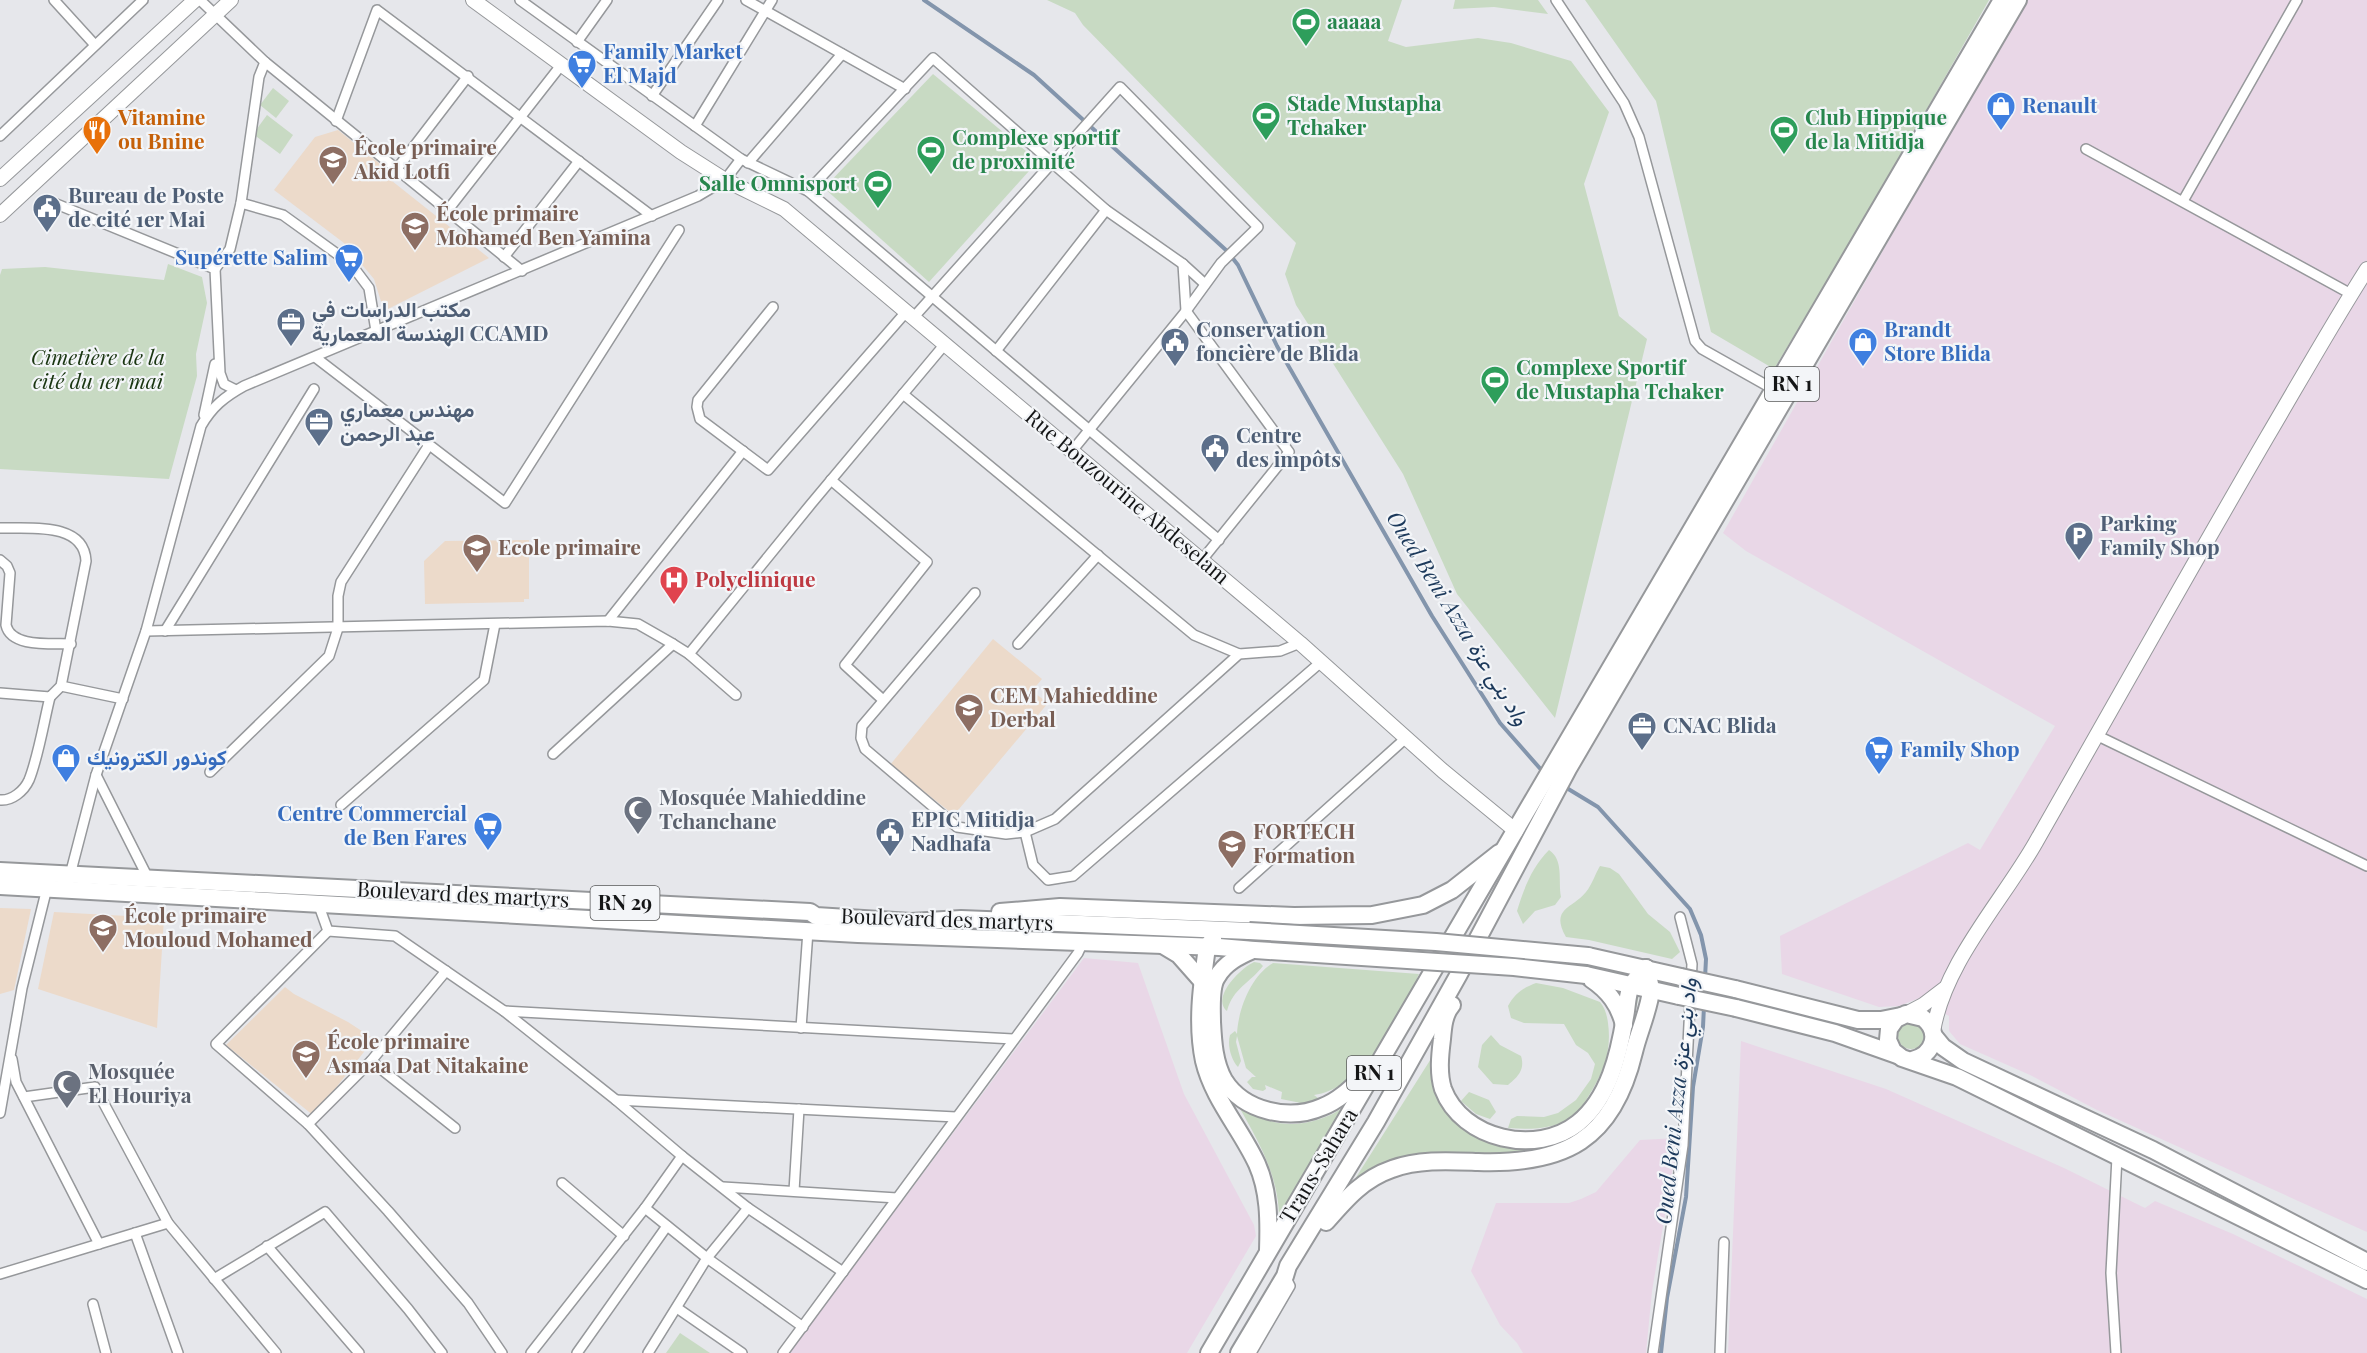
<svg xmlns="http://www.w3.org/2000/svg" width="2367" height="1353" viewBox="0 0 2367 1353" font-family="'Playfair Display',Vazirmatn,serif">
<rect width="100%" height="100%" fill="#e6e7eb"/>
<g fill="#e9d7e7">
<path d="M2025,0H2367V1232L2097,1110L2030,1075L1960,1044L1949,1031V1016L1917,999L1899,1006L1879,1007L1782,974L1780,936L1968,843L1980,850L2055,726L1746,551L1723,533Z"/>
<path d="M1084,958L1138,963L1184,1094L1254,1225L1256,1236L1187,1353H789Z"/>
<path d="M1741,1041L1886,1089L2064,1168L2145,1208L2155,1201L2233,1234L2367,1299V1353H1728Z"/>
<path d="M1678,1138L1652,1291L1646,1353H1523L1517,1343L1500,1325L1471,1271L1496,1203H1569L1581,1199L1596,1192L1640,1140Z"/>
</g>
<g fill="#ecdaca">
<path d="M338,130L395,176L392,181L489,258L384,311L374,279L344,243L274,190L315,137Z"/>
<path d="M529,540V599H524V602L425,604L424,561L445,541Z"/>
<path d="M993,639L1042,679L1032,691L1048,703L954,815L890,765Z"/>
<path d="M0,908L31,909L14,990L0,994Z"/>
<path d="M54,912L164,918L157,1028L38,989Z"/>
<path d="M285,987L294,994L348,1022L374,1039L314,1116L226,1045Z"/>
</g>
<g fill="#c8dac3">
<path d="M1047,0H1402L1388,41L1406,47L1478,38L1511,43L1571,61L1609,112L1584,184L1619,316L1647,339L1555,718L1457,594L1403,474L1296,305L1285,274L1296,243L1083,25L1075,13Z"/>
<path d="M1455,0H1538L1548,14L1494,7L1453,9Z"/>
<path d="M1585,0H1989L1856,233L1774,369L1711,332L1656,101Z"/>
<path d="M933,74L1038,161L929,282L824,188Z"/>
<path d="M273,88L289,101L276,118L260,105Z"/>
<path d="M267,115L293,135L280,154L253,134Z"/>
<path d="M168,264L202,277L207,303L196,354L197,376L169,479L0,469V275L2,269L45,267L164,280Z"/>
<path d="M1549,850C1564,860 1558,880 1561,897L1555,905L1535,911L1523,924L1517,911C1524,888 1532,867 1549,850Z"/>
<path d="M1600,866L1610,868L1619,874L1648,914L1670,932L1680,952L1672,959L1589,940L1566,937C1550,908 1572,909 1586,892C1592,885 1595,874 1600,866Z"/>
<path d="M1254,962L1260,963L1263,966C1250,983 1233,988 1227,1011C1211,997 1241,968 1254,962Z"/>
<path d="M1273,963L1419,974L1417,978L1422,981L1407,999L1375,1058L1369,1063L1366,1061C1353,1078 1335,1092 1314,1095L1318,1098L1314,1102L1301,1103L1281,1099L1282,1092L1265,1085L1266,1089L1263,1091L1253,1089L1247,1082L1252,1077H1256L1246,1068L1237,1036L1236,1042L1241,1061L1238,1067C1231,1059 1227,1045 1230,1035L1235,1031L1237,1034C1238,1010 1251,976 1273,963Z"/>
<path d="M1536,983L1563,988L1600,1002C1605,1008 1607,1015 1608,1023C1612,1052 1603,1073 1588,1097C1584,1103 1581,1111 1575,1116C1556,1129 1531,1130 1508,1128L1511,1119L1517,1116L1544,1117L1558,1113L1576,1100L1591,1079L1595,1064L1588,1053L1576,1045L1564,1024L1524,1023L1511,1018L1508,1006C1515,993 1523,988 1536,983Z"/>
<path d="M1637,995H1639L1626,1056L1604,1110L1568,1141L1521,1155L1452,1153L1419,1155L1390,1161L1355,1179L1434,1054L1464,1125L1562,1139L1625,1053Z"/>
<circle cx="1911" cy="1036" r="13"/>
<path d="M1491,1035L1500,1045L1521,1056C1525,1069 1519,1076 1508,1085L1493,1084L1478,1067L1482,1045Z"/>
<path d="M1228,1087C1236,1095 1245,1106 1255,1113C1280,1132 1320,1124 1344,1107L1279,1225C1281,1171 1252,1132 1228,1087Z"/>
<path d="M1469,1092L1489,1100L1496,1112L1490,1119L1476,1114L1461,1101Z"/>
<path d="M680,1333L710,1353H666Z"/>
</g>
<g fill="none" stroke-linecap="round" stroke-linejoin="round">
<g stroke="#8395ac" stroke-width="4">
<path d="M924,0L1034,75L1227,251L1238,265L1277,346L1432,616L1500,723L1544,773"/>
<path d="M1565,787L1598,807L1690,909L1701,935L1706,959L1705,978"/>
<path d="M1661,1353L1667,1298L1686,1197L1693,1087L1703,1027L1704,1006"/>
</g>
<g stroke="#96989b" stroke-width="12">
<g id="street">
<path d="M54,0L95,45"/>
<path d="M200,0L265,62L522,271"/>
<path d="M520,0L741,159L808,191L1219,540"/>
<path d="M746,0L905,89"/>
<path d="M1556,0L1624,103L1639,137L1695,341L1702,349L1773,389"/>
<path d="M577,42L607,0"/>
<path d="M652,96L718,0"/>
<path d="M336,121L377,10L652,216"/>
<path d="M695,126L772,0"/>
<path d="M0,136L143,0"/>
<path d="M2086,149L2351,294"/>
<path d="M748,163L842,54"/>
<path d="M396,170L468,76"/>
<path d="M808,191L933,58L1106,210L1183,264L1205,284"/>
<path d="M2183,201L2297,0"/>
<path d="M54,203L215,269L220,373L224,384L236,390"/>
<path d="M241,203L259,77L265,62"/>
<path d="M447,211L562,64"/>
<path d="M504,257L579,161"/>
<path d="M1183,264L1186,311L1289,452L1202,560"/>
<path d="M215,269L230,249L241,203L283,215L351,264L369,288L376,331"/>
<path d="M773,307L698,400L697,407L700,419L768,470L906,312"/>
<path d="M913,318L1120,87L1258,227L1221,263L1186,311L1072,451"/>
<path d="M996,351L1106,210"/>
<path d="M315,357L505,503L679,230"/>
<path d="M903,394L1194,635L1239,654"/>
<path d="M204,415L215,364"/>
<path d="M831,480L927,562L845,665L883,700"/>
<path d="M0,528C28,529 84,521 86,561L61,686L50,697L0,693"/>
<path d="M0,560L7,566L10,573L6,625C11,648 52,643 71,644"/>
<path d="M975,593L862,726L861,738L865,749L957,827L1006,834L1025,832L1055,819L1239,654L1280,651L1300,643"/>
<path d="M608,621L743,451"/>
<path d="M146,631L608,621L638,624L673,644L689,654L736,695"/>
<path d="M165,631L314,389"/>
<path d="M1018,644L1098,555"/>
<path d="M689,654L811,504L945,344"/>
<path d="M61,686L123,699"/>
<path d="M2096,735L2367,866"/>
<path d="M553,754L673,644"/>
<path d="M210,772L329,656L338,628V596L341,582L429,445"/>
<path d="M96,775L149,880"/>
<path d="M0,800C12,801 24,791 29,780C38,758 44,721 50,697"/>
<path d="M341,805L484,680L495,624"/>
<path d="M1025,832L1033,865L1048,880L1073,876L1321,662"/>
<path d="M70,875L96,775L146,631L201,426C212,407 224,397 244,386L698,196L725,180L741,159"/>
<path d="M1239,888L1406,738"/>
<path d="M318,903L328,931"/>
<path d="M328,931L395,936L504,1011L616,1100L682,1156L748,1208L843,1272"/>
<path d="M328,931L216,1044L308,1124L388,1211L468,1303L502,1353"/>
<path d="M504,1011L1013,1039"/>
<path d="M801,1028L808,931"/>
<path d="M12,1059L16,1082L99,1244"/>
<path d="M371,1061L455,1128"/>
<path d="M24,1097L95,1087L168,1223L276,1353"/>
<path d="M616,1100L956,1117"/>
<path d="M0,1113L22,988L47,888"/>
<path d="M308,1124L371,1061L446,971"/>
<path d="M562,1183L624,1236"/>
<path d="M723,1187L897,1198"/>
<path d="M794,1191L799,1109"/>
<path d="M645,1208L707,1258L648,1353"/>
<path d="M748,1208L707,1258L803,1327"/>
<path d="M135,1233L178,1353"/>
<path d="M267,1246L359,1353"/>
<path d="M0,1274L168,1223"/>
<path d="M214,1279L325,1212L408,1309L442,1353"/>
<path d="M93,1304L106,1353"/>
<path d="M677,1308L742,1353"/>
<path d="M531,1353L645,1208L682,1156"/>
<path d="M577,1353L667,1226"/>
<path d="M783,1353L1078,953L1083,942"/>
<path d="M1251,1353L1290,1286L1285,1276"/>
<path d="M1653,1353L1683,1145L1692,964L1680,917"/>
<path d="M1720,1353L1724,1242"/>
<path d="M2116,1353L2111,1273L2117,1157"/>
</g>
</g>
<g stroke="#96989b" stroke-width="16">
<g id="secondary">
<path d="M473,0L681,152L725,180L784,209L1300,643L1443,771L1516,831"/>
<path d="M0,179L195,0"/>
<path d="M0,215L231,0"/>
<path d="M1906,1014L1923,1005L1944,989"/>
<path d="M1933,1032C1944,963 2002,902 2036,842C2113,707 2189,571 2267,437C2300,381 2332,324 2367,269"/>
</g>
</g>
<g stroke="#96989b" stroke-width="20">
<g id="highway">
<path d="M0,871L810,912L816,916L911,922L961,919L1249,931"/>
<path d="M0,886L858,934L1219,947L1255,950"/>
<path d="M1000,912L1060,907L1294,916L1372,915L1423,905L1452,890L1499,853"/>
<path d="M1213,939L1207,947C1202,984 1196,1023 1204,1061C1213,1099 1241,1129 1257,1164C1269,1191 1269,1220 1268,1250"/>
<path d="M1164,946L1179,955L1202,981"/>
<path d="M1253,950C1239,956 1225,963 1217,977C1210,987 1212,1010 1212,1022C1213,1041 1214,1062 1224,1080C1244,1112 1290,1121 1322,1107C1341,1100 1355,1084 1369,1071"/>
<path d="M1588,956L1681,977"/>
<path d="M1586,975L1679,996"/>
<path d="M1591,979C1609,991 1619,1005 1624,1025"/>
<path d="M1735,989L1858,1020H1881L1901,1016"/>
<path d="M1452,1005C1444,1014 1443,1027 1442,1039C1440,1055 1438,1073 1443,1089C1462,1140 1537,1156 1578,1123C1609,1098 1619,1054 1625,1017C1627,1008 1627,994 1631,986C1634,980 1641,974 1646,968"/>
<path d="M1736,1008L1835,1033L1897,1055"/>
<path d="M1934,1036L1943,1047L1963,1061L2153,1150L2367,1262"/>
<path d="M1912,1060C1934,1055 1941,1032 1923,1018L1906,1014L1896,1019L1889,1029L1888,1040L1893,1051L1902,1058L1957,1077L2367,1280"/>
<path d="M1326,1222C1346,1199 1363,1179 1392,1169C1419,1159 1450,1161 1478,1162C1565,1165 1613,1140 1634,1052C1638,1034 1650,1007 1651,990C1651,984 1647,975 1646,968"/>
<path d="M1209,1353L2002,0"/>
<path d="M1239,1353L1285,1276L1288,1266L1376,1122L1459,974L1568,769L2018,0"/>
</g>
</g>
<use href="#street" stroke="#fff" stroke-width="9"/>
<use href="#secondary" stroke="#fff" stroke-width="14"/>
<use href="#highway" stroke="#fff" stroke-width="16"/>
<g stroke="#96989b" stroke-width="20" stroke-linecap="butt">
<g id="highway-bridge">
<path d="M1249,931L1436,942L1588,956"/>
<path d="M1255,950L1514,967L1586,975"/>
<path d="M1681,977L1735,989"/>
<path d="M1679,996L1736,1008"/>
</g>
</g>
<use href="#highway-bridge" stroke="#fff" stroke-width="16"/>
</g>
<defs>
<g id="stadium-pin" transform="scale(1.5)"><path d="M0 17L-7.5 6A9.5 9.5 0 1 1 7.5 6Z" fill="#2e9e5b" stroke="#f3f5f8"/><path d="M0-5a6.5 5 0 1 0 0 10a6.5 5 0 1 0 0-10ZM-3.5-1.8h7v3.6h-7Z" fill="#fff"/></g>
<g id="supermarket-pin" transform="scale(1.5)"><path d="M0 17L-7.5 6A9.5 9.5 0 1 1 7.5 6Z" fill="#3f7fe0" stroke="#f3f5f8"/><path d="M-6-5.5h2.5l.6 2H6L4.5 2H-2.5L-4.4-4H-6ZM-1.5 3.2a1.3 1.3 0 1 0 .1 0ZM3 3.2a1.3 1.3 0 1 0 .1 0Z" fill="#fff"/></g>
<g id="shop-pin" transform="scale(1.5)"><path d="M0 17L-7.5 6A9.5 9.5 0 1 1 7.5 6Z" fill="#3f7fe0" stroke="#f3f5f8"/><path d="M-5-2.5h2.3a2.7 3.5 0 0 1 5.4 0H5L5.5 6h-11ZM-1.5-2.5h3a1.5 2.3 0 0 0-3 0Z" fill="#fff"/></g>
<g id="restaurant-pin" transform="scale(1.5)"><path d="M0 17L-7.5 6A9.5 9.5 0 1 1 7.5 6Z" fill="#e8710a" stroke="#f3f5f8"/><path d="M-5-6h1v4h1v-4h1v4h1v-4h1v5L-1.5 .5V6h-2V.5L-5-1ZM5-6V6H3V1.5H1.5Q1.5-4 5-6Z" fill="#fff"/></g>
<g id="school-pin" transform="scale(1.5)"><path d="M0 17L-7.5 6A9.5 9.5 0 1 1 7.5 6Z" fill="#8d6e63" stroke="#f3f5f8"/><path d="M0-5L7-2L0 1L-7-2ZM-4 1L0 2.5L4 1V4Q0 6-4 4Z" fill="#fff"/></g>
<g id="civic-pin" transform="scale(1.5)"><path d="M0 17L-7.5 6A9.5 9.5 0 1 1 7.5 6Z" fill="#5c6f8a" stroke="#f3f5f8"/><path d="M-.6-6.5H3V-4.5H.6V-3L4-1V1h2V6H-6V1h2V-1L-.6-3ZM-1.2 2.5V6h2.4V2.5Z" fill="#fff"/></g>
<g id="office-pin" transform="scale(1.5)"><path d="M0 17L-7.5 6A9.5 9.5 0 1 1 7.5 6Z" fill="#5c6f8a" stroke="#f3f5f8"/><path d="M-6-3h4V-5.5h4V-3h4V5H-6ZM-1-4.5V-3h2v-1.5ZM-6 0V1H6V0Z" fill="#fff"/></g>
<g id="parking-pin" transform="scale(1.5)"><path d="M0 17L-7.5 6A9.5 9.5 0 1 1 7.5 6Z" fill="#5c6f8a" stroke="#f3f5f8"/><path d="M-3.5-5.5H1a3.5 3.5 0 0 1 0 7H-1V5.5H-3.5ZM-1-3.4V-.6H.8a1.4 1.4 0 0 0 0-2.8Z" fill="#fff"/></g>
<g id="hospital-pin" transform="scale(1.5)"><path d="M0 17L-7.5 6A9.5 9.5 0 1 1 7.5 6Z" fill="#e0444e" stroke="#f3f5f8"/><path d="M-5-5h3v3.5h4V-5h3V5h-3V1.5h-4V5h-3Z" fill="#fff"/></g>
<g id="mosque-pin" transform="scale(1.5)"><path d="M0 17L-7.5 6A9.5 9.5 0 1 1 7.5 6Z" fill="#6b7280" stroke="#f3f5f8"/><path d="M3.5-4.9A6 6 0 1 0 3.5 4.9A5 5 0 1 1 3.5-4.9Z" fill="#fff"/></g>
</defs>
<g fill-rule="evenodd">
<use href="#stadium-pin" x="1306" y="22"/>
<use href="#supermarket-pin" x="582" y="64"/>
<use href="#shop-pin" x="2001" y="106"/>
<use href="#stadium-pin" x="1266" y="116"/>
<use href="#restaurant-pin" x="97" y="130"/>
<use href="#stadium-pin" x="1784" y="130"/>
<use href="#stadium-pin" x="931" y="150"/>
<use href="#school-pin" x="333" y="160"/>
<use href="#stadium-pin" x="878" y="184"/>
<use href="#civic-pin" x="47" y="208"/>
<use href="#school-pin" x="415" y="226"/>
<use href="#supermarket-pin" x="349" y="258"/>
<use href="#office-pin" x="291" y="322"/>
<use href="#civic-pin" x="1175" y="342"/>
<use href="#shop-pin" x="1863" y="342"/>
<use href="#stadium-pin" x="1495" y="380"/>
<use href="#office-pin" x="319" y="422"/>
<use href="#civic-pin" x="1215" y="448"/>
<use href="#parking-pin" x="2079" y="536"/>
<use href="#school-pin" x="477" y="548"/>
<use href="#hospital-pin" x="674" y="580"/>
<use href="#school-pin" x="969" y="708"/>
<use href="#office-pin" x="1642" y="726"/>
<use href="#supermarket-pin" x="1879" y="750"/>
<use href="#shop-pin" x="66" y="758"/>
<use href="#mosque-pin" x="638" y="810"/>
<use href="#supermarket-pin" x="488" y="826"/>
<use href="#civic-pin" x="890" y="832"/>
<use href="#school-pin" x="1232" y="844"/>
<use href="#school-pin" x="103" y="928"/>
<use href="#school-pin" x="306" y="1054"/>
<use href="#mosque-pin" x="67" y="1084"/>
</g>
<g text-anchor="middle" stroke-width="4.5" stroke-linejoin="round" paint-order="stroke">
<g fill="#f3f5f8" stroke="#58595a" stroke-width="1.5">
<rect x="1765" y="367" width="54" height="34" rx="4.5"/>
<rect x="590.5" y="886" width="69" height="34" rx="4.5"/>
<rect x="1347" y="1056" width="54" height="34" rx="4.5"/>
</g>
<g font-size="20" font-weight="bold" fill="#151617">
<text x="1792" y="391">RN 1</text>
<text x="625" y="910">RN 29</text>
<text x="1374" y="1080">RN 1</text>
</g>
<g font-size="21" font-weight="bold" fill="#27864d" stroke="#f3f5f8" text-anchor="start">
<text x="1327" y="29">aaaaa</text>
<text x="1287" y="111">Stade Mustapha<tspan x="1287" dy="24">Tchaker</tspan></text>
<text x="1805" y="125">Club Hippique<tspan x="1805" dy="24">de la Mitidja</tspan></text>
<text x="952" y="145">Complexe sportif<tspan x="952" dy="24">de proximité</tspan></text>
<text x="857" y="191" text-anchor="end">Salle Omnisport</text>
<text x="1516" y="375">Complexe Sportif<tspan x="1516" dy="24">de Mustapha Tchaker</tspan></text>
</g>
<g font-size="21" font-weight="bold" fill="#366cbe" stroke="#f3f5f8" text-anchor="start">
<text x="603" y="59">Family Market<tspan x="603" dy="24">El Majd</tspan></text>
<text x="2022" y="113">Renault</text>
<text x="328" y="265" text-anchor="end">Supérette Salim</text>
<text x="1884" y="337">Brandt<tspan x="1884" dy="24">Store Blida</tspan></text>
<text x="1900" y="757">Family Shop</text>
<text x="87" y="765">كوندور الكترونيك</text>
<text x="467" y="821" text-anchor="end">Centre Commercial<tspan x="467" dy="24">de Ben Fares</tspan></text>
</g>
<g font-size="21" font-weight="bold" fill="#c56008" stroke="#f3f5f8" text-anchor="start">
<text x="118" y="125">Vitamine<tspan x="118" dy="24">ou Bnine</tspan></text>
</g>
<g font-size="21" font-weight="bold" fill="#785e54" stroke="#f3f5f8" text-anchor="start">
<text x="354" y="155">École primaire<tspan x="354" dy="24">Akid Lotfi</tspan></text>
<text x="436" y="221">École primaire<tspan x="436" dy="24">Mohamed Ben Yamina</tspan></text>
<text x="498" y="555">Ecole primaire</text>
<text x="990" y="703">CEM Mahieddine<tspan x="990" dy="24">Derbal</tspan></text>
<text x="1253" y="839">FORTECH<tspan x="1253" dy="24">Formation</tspan></text>
<text x="124" y="923">École primaire<tspan x="124" dy="24">Mouloud Mohamed</tspan></text>
<text x="327" y="1049">École primaire<tspan x="327" dy="24">Asmaa Dat Nitakaine</tspan></text>
</g>
<g font-size="21" font-weight="bold" fill="#4e5e75" stroke="#f3f5f8" text-anchor="start">
<text x="68" y="203">Bureau de Poste<tspan x="68" dy="24">de cité 1er Mai</tspan></text>
<text x="312" y="317">مكتب الدراسات في<tspan x="312" dy="24">الهندسة المعمارية CCAMD</tspan></text>
<text x="1196" y="337">Conservation<tspan x="1196" dy="24">foncière de Blida</tspan></text>
<text x="340" y="417">مهندس معماري<tspan x="340" dy="24">عبد الرحمن</tspan></text>
<text x="1236" y="443">Centre<tspan x="1236" dy="24">des impôts</tspan></text>
<text x="2100" y="531">Parking<tspan x="2100" dy="24">Family Shop</tspan></text>
<text x="1663" y="733">CNAC Blida</text>
<text x="911" y="827">EPIC Mitidja<tspan x="911" dy="24">Nadhafa</tspan></text>
</g>
<g font-size="21" font-style="italic" fill="#193510" stroke="#f3f5f8">
<text x="98" y="365">Cimetière de la<tspan x="98" dy="24">cité du 1er mai</tspan></text>
</g>
<g font-size="21" fill="#151617" stroke="#f3f5f8">
<text transform="translate(1127 497) rotate(40)" y="7">Rue Bouzourine Abdeselam</text>
<text transform="translate(463 895) rotate(3)" y="7">Boulevard des martyrs</text>
<text transform="translate(947 920) rotate(2)" y="7">Boulevard des martyrs</text>
<text transform="translate(1319 1166) rotate(-59)" y="7">Trans-Sahara</text>
</g>
<g font-size="21" font-weight="bold" fill="#be3a42" stroke="#f3f5f8" text-anchor="start">
<text x="695" y="587">Polyclinique</text>
</g>
<g font-size="21" font-weight="bold" fill="#5b616d" stroke="#f3f5f8" text-anchor="start">
<text x="659" y="805">Mosquée Mahieddine<tspan x="659" dy="24">Tchanchane</tspan></text>
<text x="88" y="1079">Mosquée<tspan x="88" dy="24">El Houriya</tspan></text>
</g>
<g font-size="22" font-style="italic" fill="#1c395b" stroke="#f3f5f8">
<text transform="translate(1458 618) rotate(58)" y="8">Oued Beni Azza واد بني عزة</text>
<text transform="translate(1676 1101) rotate(-84)" y="8">Oued Beni Azza واد بني عزة</text>
</g>
</g>
</svg>
